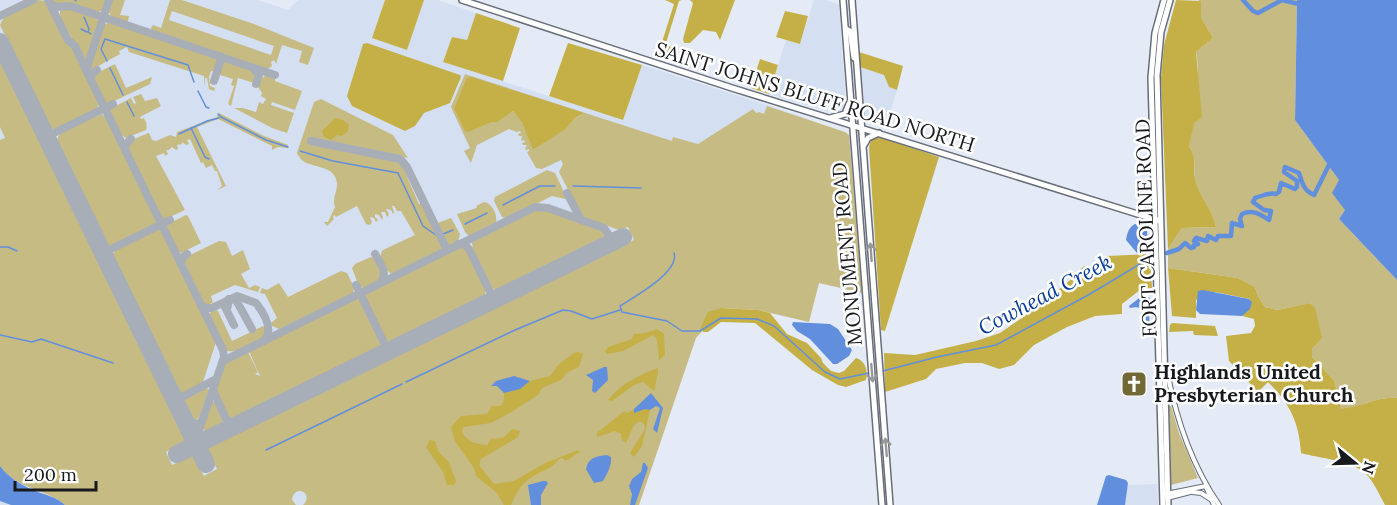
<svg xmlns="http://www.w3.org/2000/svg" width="1397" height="505" viewBox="0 0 1397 505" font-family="Lora,serif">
<rect width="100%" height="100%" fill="#e4ebf7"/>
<g fill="#d5dff2">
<path d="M0,0H258L288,10L298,0H385L372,38L407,49L424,0H438L476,13L467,40L443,62L623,120L642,65L798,115L817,123L416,505H0Z"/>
<path d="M814,0H826L839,5L846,106L842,113L837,114L769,94L786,40L800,44Z"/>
<path d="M860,67L884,75L889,87L897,90L886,127L866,121Z"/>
<path d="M1157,484L1158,505H1125V492L1128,485Z"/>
</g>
<g fill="#c6bb82" fill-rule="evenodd">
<path d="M38,0L46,1L49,7L68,44L74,51L100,104L94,111L55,130L51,129L0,25C5,11 26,6 38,0Z"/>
<path d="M51,0H107L103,10L98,12L68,3L56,5Z"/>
<path d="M112,0H125L120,15L129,16L128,21L125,22L111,17L109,12Z"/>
<path d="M170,0H182L254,24L314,48L308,65L299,62L302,51L282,45L276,64L274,60L271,62L272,66L266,70L153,32L151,28L153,25L161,28ZM172,11L274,46L271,55L169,20Z"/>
<path d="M1198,0H1297L1295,120L1339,180L1345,210L1339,219L1397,280V398C1379,396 1359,407 1341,410L1334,380L1312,357L1311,303L1278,310L1265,307L1258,296L1255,287L1238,278L1168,268V249L1182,228L1216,227C1213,209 1199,197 1195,178C1193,164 1198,160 1189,146C1192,114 1202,85 1196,52L1213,38L1201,17V2Z"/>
<path d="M66,8L95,17L99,22L85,62L60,17V11Z"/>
<path d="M109,22L217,58L218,62L215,71H211L209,77L210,86L215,88L214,91L209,89L207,78H205L204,88V76L129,52L127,47L119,51L120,54L93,69H90L102,27Z"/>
<path d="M0,59L185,439L184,442L166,452L172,465L191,456L194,457L204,476L217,469L208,450L209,447L634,240L628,227L619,230L582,217L559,172L563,164L561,160L542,169L536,168L527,152L529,151V149L526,150L525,148L527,146L526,145H523L522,143L525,142L524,140L521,141L522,136H519L518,134L521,133L520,131L517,132L509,129L477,145L471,163L464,151L470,148L451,107L465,74L672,141L673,137L698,144L753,109L756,113L759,112L764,114L767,106L845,132L849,135L862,293L819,283L809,322L758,310L723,308L696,338L639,505H303C315,493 294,483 292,500L296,505H65C46,488 17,490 0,466V140L5,138L0,127ZM466,79L582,115L575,118L566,129L532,148L522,123L513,111L498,122H491L454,108Z"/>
<path d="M224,61L249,69L256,74L254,83L238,78L231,106L228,104L234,86L231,85L233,79L220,75L219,72Z"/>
<path d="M115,64L126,88L152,77L150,84L110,103H106L93,79V75Z"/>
<path d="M266,75L275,78V81L302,91L295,110L272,102L271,105L294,113L287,133L272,128L234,108H243L256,112L259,102L263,104L266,99L261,96L262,93L258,87L261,79Z"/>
<path d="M141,94L145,101L157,98L161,106L140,117L141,119L144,118L147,125L145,126H147L146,130L126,138C117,133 110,119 110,109L131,98L134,104L136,103L133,97Z"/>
<path d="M321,99L393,135L408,158L312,139L311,143L404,161L412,174L407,177L419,204H422L432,225L451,218L460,234L458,242L392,274C384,270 377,257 383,250L415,235L401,211H397L394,206H392L394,212L393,214L391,210L386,209L389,214L387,217L385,212H381L383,217L382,220L379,215L375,214V217L378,220L376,222L374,218L370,217L372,222L370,225L366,224L357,206L336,217L334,215L333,217L334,219L327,226L324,222H328L335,207C331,197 340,189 336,179C331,165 313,168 303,161C302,161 297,154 297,153L314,102Z"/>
<path d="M219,113L264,136L288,145V148L278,147L272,150V146L218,119L197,127L226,186L217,190L222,186L217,171H215L212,165L206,168L203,162L201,163L190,139L187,140L189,144L186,145L182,142V144L177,145L178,149L176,150L172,147L169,150H166L168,154L165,156L164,153L156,156L185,210L163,220L127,149C128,140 141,136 149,133L152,140L156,141L170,135L176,137L177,132L217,117Z"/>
<path d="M102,114L110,123L157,221L154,226L111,246L108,245L57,140L60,132Z"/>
<path d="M547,170L555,173L566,196L565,199L552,196L508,218L502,217L494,201L495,197Z"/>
<path d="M484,202C492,203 498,215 496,223L469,236L465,232L457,214L477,208L476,206Z"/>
<path d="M540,208L604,230L605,236L496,290L493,289L473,250L472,242Z"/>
<path d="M186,215L188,216L201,243L181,253L176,249L166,227L168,224Z"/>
<path d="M159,229L163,232L216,342L202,385L183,394L180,393L112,255L117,249Z"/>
<path d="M219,241L226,242L232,256L243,250L250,269L241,274L249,288L255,285L260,287L258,292L235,285L211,296L213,303L206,305L202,302L184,261L186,257Z"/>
<path d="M458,247H463C472,253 487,284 485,295L391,342L386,340L365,298L367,292Z"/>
<path d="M371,257L376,260L382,276L379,281L363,288L358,284L352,268L355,264Z"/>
<path d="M341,271L347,273L354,287L353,294L279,329L272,326L271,323L277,318L265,294L260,293L262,288L267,290L279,283L288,297Z"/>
<path d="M354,298L361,300L380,338V347L231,419L227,417L215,392L225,362L247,350L258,372L255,374L260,376L248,349Z"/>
<path d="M214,309L218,311L232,341L263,326L267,328V333C260,341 238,353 227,351L210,319V313Z"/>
<path d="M205,388L209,389L199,418L194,420L184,400Z"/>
<path d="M211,402H215L223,422L205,432L202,427Z"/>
<path d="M1169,406H1171L1179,433L1198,478L1171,485Z"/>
</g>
<g fill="#c4b046">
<path d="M385,0H424L407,50L372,38Z"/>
<path d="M665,0H682L679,1L666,43L673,49L674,56L670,60L658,55L674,4Z"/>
<path d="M690,0H735L720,40L716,32L703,30L690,43H684L683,39L693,3Z"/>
<path d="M1176,0L1201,1V17L1213,38L1196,52L1202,117L1194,123L1189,146C1198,160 1193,164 1195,178C1199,197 1213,209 1216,227L1182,228L1168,249L1161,78L1164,45Z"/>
<path d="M785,11L808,16L800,44L776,37Z"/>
<path d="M476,13L520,28L503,81L443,62L452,37L467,40Z"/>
<path d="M367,43L460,75L461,77L450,103L424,113L415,126L405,131L352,106L347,96L363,44Z"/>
<path d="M568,43L642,65L623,120L549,96Z"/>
<path d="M859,52L903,66L897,90L889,87L884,75L860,67Z"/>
<path d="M760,59L778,65L769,94L751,88Z"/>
<path d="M471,77L581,112L583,114L575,118L566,129L534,149L532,148L522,123L513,111L498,122H491L468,132L465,131L454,108L466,79Z"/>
<path d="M335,118L343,120L349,125L348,131L342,136L337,135L331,140L324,137L322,131Z"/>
<path d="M881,137L939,157L885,331L881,330L869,147L871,140Z"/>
<path d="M1150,254L1152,288L1140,290L1122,304V314L1095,316L1067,327L1034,345L1014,365L999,369L982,363H965L936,369L926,379L885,392L884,353L915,355L976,341L1000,333L1036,308L1067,283L1084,266L1099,271L1107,256Z"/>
<path d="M1168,268L1238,278L1255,287L1258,296L1265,307L1278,310L1310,303L1315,308L1322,338L1312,348V357L1334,380L1341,409C1360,407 1379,396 1397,398V505H1385C1379,494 1374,482 1365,473C1353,461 1318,458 1301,453C1299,422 1290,404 1268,382L1258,392L1229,361L1226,336L1251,333L1255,326L1254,319L1242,316L1250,299L1215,292L1196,300V318L1172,316Z"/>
<path d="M722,308L758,310L770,313L787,334L807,343L821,358L823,363L831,371L839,373L844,371L856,358C866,361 868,371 866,380L846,387L838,385L812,370L755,323L721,322L708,332H703V329H700L708,312Z"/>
<path d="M1172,323L1215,326L1218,336L1194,335L1193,331L1169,332L1170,325Z"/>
<path d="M657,329L664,334L665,355L659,360L657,340L653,335L623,351L607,354L605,351L608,347L632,339L634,334L646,333Z"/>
<path d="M578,352L583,354L579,367L568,372L561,380L542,388L538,395L508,414L491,423L463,427L462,432C468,442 475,444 487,445L491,439L503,438L512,429L520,431L518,437L481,459L479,465L494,484L514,481L545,463L578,450L580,452L566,461L562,458C556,460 556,464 551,467C528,479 522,480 511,505H504L497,493L476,476L474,468L455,441L451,427L461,416L487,414L492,406H501L504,400V393L520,389L530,381L550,376L559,364L574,353Z"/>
<path d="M658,368V373L654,391L643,382L634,385L612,401L608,400C622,383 637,376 658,368Z"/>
<path d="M634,409V413L645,409L650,410L642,446L634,457L630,453L645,429L644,424L640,421L634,425L626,443L622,440L621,434L615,431L597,437V433L624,411L628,413Z"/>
<path d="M430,440L435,441L438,451L449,462L456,481L454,485H447L443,472L426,447Z"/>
</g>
<g fill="#628fdd">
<path d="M1297,0H1397V280L1339,219L1345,210L1332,193L1339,180L1295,120Z"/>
<path d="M1135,224L1143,226L1147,230L1148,246L1142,252L1137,253L1126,240C1127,233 1129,227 1135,224Z"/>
<path d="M1203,290L1249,299L1252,302L1250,309L1242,316L1200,314L1196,310L1198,291Z"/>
<path d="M1143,295L1150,298L1149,327L1147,326C1145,315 1145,304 1130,308L1129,306Z"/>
<path d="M793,322L830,324L838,329L852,350L849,356L837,364H833L810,339L797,331L792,325Z"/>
<path d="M604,367H607L608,380L595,393L592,391L593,380L586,375Z"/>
<path d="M514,376L530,381L520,389L504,393L497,386H491L496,381Z"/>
<path d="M651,393L663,408L657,433L653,429L660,408L656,406L650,410L645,409L634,413V409Z"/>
<path d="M607,455L611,457C612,465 607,474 603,481L594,483L586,469C588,458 596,456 607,455Z"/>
<path d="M643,463H645L648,468L635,505H630L632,494L629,486L632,479L641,472Z"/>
<path d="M0,466C8,477 21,485 35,491C46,495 56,497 65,505H11L0,501Z"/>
<path d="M1109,475L1126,480L1128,483L1125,505H1097L1106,476Z"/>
<path d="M543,481H546L548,483L541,495V505H531L528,485Z"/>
</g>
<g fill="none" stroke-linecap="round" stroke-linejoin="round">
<g stroke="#628fdd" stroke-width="1.5">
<path d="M75,0L76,1"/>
<path d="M84,17L89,29L88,32L91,34"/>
<path d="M81,29L87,32"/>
<path d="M107,61L101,49L105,39L188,65L194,82"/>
<path d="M110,68L123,95"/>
<path d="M198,91L206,107L209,108"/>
<path d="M127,102L134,116"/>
<path d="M218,114L221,117L266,140L288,147"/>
<path d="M191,128L205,157L209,159"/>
<path d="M179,134L207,121L219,118"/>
<path d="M300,151L333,161L398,173L423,226L436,235"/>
<path d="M573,186L641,188"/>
<path d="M503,205L540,186H555"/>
<path d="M465,224L487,213"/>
<path d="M443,234L453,230"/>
<path d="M0,247H8L17,251"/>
<path d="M674,253C680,272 634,297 620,306L622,312L667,321L682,331H700L721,318L757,319L774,326L825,372L840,379L869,373"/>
<path d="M0,335L32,342L41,339L113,363"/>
<path d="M883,371L937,357L996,345L1090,294L1150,258"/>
<path d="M406,382L515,330L563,310L571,311L592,319L620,310"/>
<path d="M266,450L402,384"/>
</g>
<g stroke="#628fdd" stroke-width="4.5">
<path d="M1243,0L1253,11L1258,13L1282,0L1303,5"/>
<path d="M1167,253L1179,249L1185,243L1191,248L1194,247V245L1198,244L1194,241L1196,238L1207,241L1208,236L1216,240L1218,236H1231L1232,223L1242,226L1240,219L1242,214C1252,209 1260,214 1269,220L1271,211L1264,210L1253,202L1255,198C1262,196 1269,192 1276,194L1279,192L1281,183L1295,189L1297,187V181L1284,172L1285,167L1299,173C1302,183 1304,191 1314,195L1331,161"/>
</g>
<g stroke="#a8aeb8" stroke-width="8">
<path d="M48,0L68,40L75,46L87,72L223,350L224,357L199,430L202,442"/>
<path d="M51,4L56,7L70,6L275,75"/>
<path d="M0,16L33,0"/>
<path d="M253,68L259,75L256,84"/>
<path d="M87,72L88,64L109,0"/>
<path d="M91,80L92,74L97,70"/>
<path d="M214,81L221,59L220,56"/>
<path d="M46,137L113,104"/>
<path d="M311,141L400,159L407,167L447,250"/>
<path d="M125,149L126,144L131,139"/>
<path d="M567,193L581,220"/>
<path d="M458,244L465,245L469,249L494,300"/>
<path d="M103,253L170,220"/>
<path d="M375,254C380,263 388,272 381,282"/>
<path d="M181,264L183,257L187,254"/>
<path d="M356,285L388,351"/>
<path d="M201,305L207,308H212L237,296L256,303C263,312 273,327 266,338"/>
<path d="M225,307L234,325"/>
<path d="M227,310L229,299L236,300L252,329"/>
<path d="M223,361L535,207L548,208L604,228L609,235L605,245"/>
<path d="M213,390L230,428"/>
<path d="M171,393L178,397H182L216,379"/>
<path d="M187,424L201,423"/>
</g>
<g stroke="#a8aeb8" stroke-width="18">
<path d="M0,42L206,464"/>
<path d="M177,454L623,237"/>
</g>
<g stroke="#686e78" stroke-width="6">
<g id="minor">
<path d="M1167,371C1176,419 1191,464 1219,505"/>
<path d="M1206,487L1214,505"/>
<path d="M1192,492L1201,493L1212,500"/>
<path d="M1166,494L1206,486"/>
<path d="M1167,498L1194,491"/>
</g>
</g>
<g stroke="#686e78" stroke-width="8">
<g id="major">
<path d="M462,0L732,88L1160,221"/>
<path d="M843,0L882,505"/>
<path d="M852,0L890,505"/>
<path d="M846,29L850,31L854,58"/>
<path d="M830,118L845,114L849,104"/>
<path d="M864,145L868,138L879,133"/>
<path d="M1139,213L1146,212L1154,201"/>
<path d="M1163,505L1151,78L1155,33L1164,0"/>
<path d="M1168,505L1157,75L1161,32L1170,0"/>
</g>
</g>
<use href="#minor" stroke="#fff" stroke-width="4"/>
<use href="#major" stroke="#fff" stroke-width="5"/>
</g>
<defs><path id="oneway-shaft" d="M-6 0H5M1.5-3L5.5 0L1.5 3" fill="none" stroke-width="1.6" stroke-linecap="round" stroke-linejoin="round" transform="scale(1.5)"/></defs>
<g stroke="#979899">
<use href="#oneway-shaft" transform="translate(871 252) rotate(-94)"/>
<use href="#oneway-shaft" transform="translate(872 373) rotate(85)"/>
<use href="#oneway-shaft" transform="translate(886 447) rotate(-95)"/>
</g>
<defs>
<g id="church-square" transform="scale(1.35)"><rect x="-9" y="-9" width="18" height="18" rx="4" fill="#726835" stroke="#fff"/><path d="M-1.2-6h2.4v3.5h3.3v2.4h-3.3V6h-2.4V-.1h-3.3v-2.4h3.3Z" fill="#fff"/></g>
</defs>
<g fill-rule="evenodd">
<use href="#church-square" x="1134" y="384"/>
</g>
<g text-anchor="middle" stroke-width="5" stroke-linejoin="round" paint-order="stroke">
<g font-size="20" fill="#17191d" stroke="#fff">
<text transform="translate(815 97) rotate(17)" y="7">SAINT JOHNS BLUFF ROAD NORTH</text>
<text transform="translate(1146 228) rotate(-92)" y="7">FORT CAROLINE ROAD</text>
<text transform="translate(847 254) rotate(-95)" y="7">MONUMENT ROAD</text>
</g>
<g font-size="20" font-weight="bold" fill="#17191d" stroke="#fff" text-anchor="start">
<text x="1154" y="379">Highlands United<tspan x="1154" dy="23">Presbyterian Church</tspan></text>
</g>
<g font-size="21" font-style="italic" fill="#083d97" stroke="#fff">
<text transform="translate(1045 295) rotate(-28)" y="7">Cowhead Creek</text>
</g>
</g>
<g transform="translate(1355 463) rotate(109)" stroke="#ffffff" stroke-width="4.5" paint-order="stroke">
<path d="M0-4.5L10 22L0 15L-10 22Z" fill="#17191d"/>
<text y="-9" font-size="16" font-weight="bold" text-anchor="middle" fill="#17191d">N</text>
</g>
<path d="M15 481v9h81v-9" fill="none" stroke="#17191d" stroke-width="3"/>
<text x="24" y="481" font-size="18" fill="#17191d" stroke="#ffffff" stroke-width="4.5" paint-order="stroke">200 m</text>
</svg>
